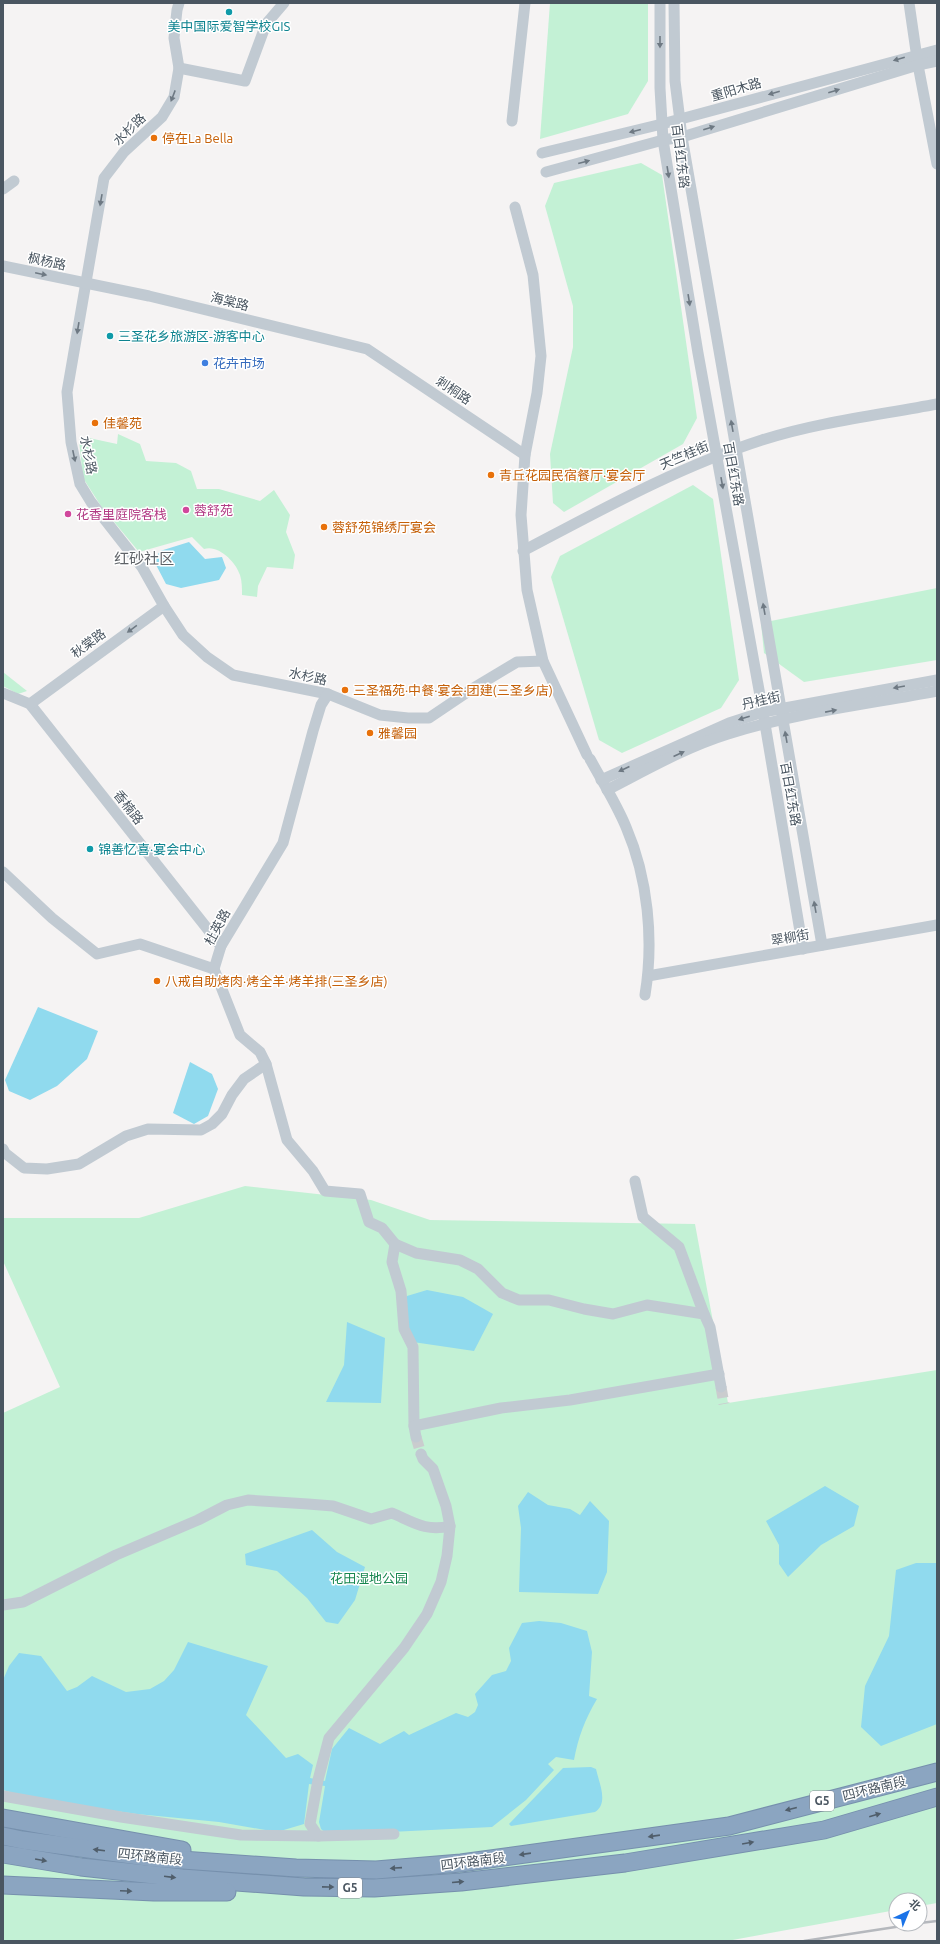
<svg xmlns="http://www.w3.org/2000/svg" width="940" height="1944" viewBox="0 0 940 1944" font-family="Ubuntu,'Noto Sans SC',sans-serif">
<rect width="100%" height="100%" fill="#f5f3f3"/>
<g fill="#c3f1d5">
<path d="M550,3H648V81L628,114L540,139Z"/>
<path d="M641,163L662,175L697,418L683,444L564,512L553,503L550,454L573,347V306L545,206L554,183Z"/>
<path d="M118,434L140,444L146,461L176,463L191,471L197,489H219L260,501L274,490L290,515L286,532L295,555L293,569L267,567L258,586L257,597L242,595C242,589 242,581 240,575C236,562 218,544 204,549L192,537L139,552L101,506L83,478L79,440L89,438L117,444Z"/>
<path d="M693,485L713,499L739,680L721,708L622,753L599,740L551,577L560,556Z"/>
<path d="M937,588V660L804,682L764,653L761,623Z"/>
<path d="M3,672L27,691L18,694L3,686Z"/>
<path d="M245,1186L371,1200L430,1220L695,1224L728,1403L937,1370V1903L920,1906V1900H896V1910L727,1941H3V1413L60,1387L3,1261V1218H139Z"/>
</g>
<g fill="#90daee">
<path d="M189,542L205,559L222,557L226,568L219,580L181,588L166,584L154,561L160,551Z"/>
<path d="M38,1007L98,1031L87,1059L57,1086L30,1100L9,1091L5,1080Z"/>
<path d="M190,1062L212,1074L218,1089L208,1116L194,1124L173,1113Z"/>
<path d="M427,1290L463,1297L493,1314L474,1351L413,1342L407,1329V1296Z"/>
<path d="M347,1322L385,1338L381,1403L326,1402L344,1365Z"/>
<path d="M825,1486L859,1506L854,1526L821,1545L788,1577L779,1564V1545L766,1521Z"/>
<path d="M528,1492L548,1505L570,1509L580,1515L590,1501L609,1521L607,1572L598,1594L519,1592L521,1528L518,1506Z"/>
<path d="M312,1530L337,1552L365,1567L355,1600L338,1624L326,1622L307,1598L277,1571L246,1565L245,1554Z"/>
<path d="M916,1563H937V1724L881,1746L861,1727L865,1686L889,1636L896,1570Z"/>
<path d="M539,1621L561,1623L587,1631L592,1652L589,1696L597,1699C585,1719 578,1738 574,1760L556,1757L548,1764L554,1770L526,1800L492,1827L329,1835L321,1829L319,1822L325,1786L309,1784L304,1824L277,1832L219,1822L137,1814L38,1800L3,1790V1680L9,1666L19,1653L41,1656L67,1691L77,1687L92,1676L126,1692L150,1689L164,1681L174,1670L188,1642L268,1666L246,1715L286,1758L298,1754L313,1765L310,1778L325,1781L332,1749L349,1728L380,1744L404,1731L409,1735L456,1713L468,1717L475,1712L478,1705L475,1694L492,1675L506,1671L511,1661L509,1648L522,1623Z"/>
<path d="M591,1767L596,1769C599,1783 609,1803 595,1812L511,1826L509,1824L563,1768Z"/>
</g>
<g fill="none" stroke-linecap="round" stroke-linejoin="round">
<g stroke="#caccce" stroke-width="11" stroke-dasharray="11 5.5" stroke-linecap="butt">
<path d="M721,1387L724,1404"/>
<path d="M416,1437L421,1454"/>
</g>
<g stroke="#7690ad" stroke-width="19">
<g id="highway">
<path d="M3,1818L182,1850"/>
<path d="M3,1836L22,1840L154,1858L296,1868L376,1870L461,1863L729,1826L937,1772"/>
<path d="M3,1854L81,1867L182,1878L304,1887L374,1888L461,1882L625,1863L824,1830L937,1797"/>
<path d="M3,1885L154,1892H227"/>
</g>
</g>
<g stroke="#c1cad2" stroke-width="11">
<path d="M179,3L177,10L174,38L179,68L174,97L162,117L124,152L104,178L67,392L71,442L80,484L91,502L142,567L164,606L183,635L207,657L233,675L328,694L380,715L408,718H429L472,689L517,662L543,661"/>
<path d="M660,3V88L663,140L698,353L763,712L803,949"/>
<path d="M674,3L675,81L682,137L822,945"/>
<path d="M909,3L918,65L937,164"/>
<path d="M179,68L245,81L266,24L284,3"/>
<path d="M512,121L525,3"/>
<path d="M542,153L662,124L937,50"/>
<path d="M546,172L663,140L682,137L918,65L937,61"/>
<path d="M3,189L14,181"/>
<path d="M515,207L533,275L541,356L537,393L525,455L521,515L527,590L543,661L587,755"/>
<path d="M3,266L149,296L367,349L525,455"/>
<path d="M523,551C601,510 678,467 762,440C818,422 879,415 937,404"/>
<path d="M3,693L30,704L221,946"/>
<path d="M30,704L164,606"/>
<path d="M590,759C602,781 616,803 626,827C648,878 654,940 645,995"/>
<path d="M601,780L729,723L763,712L937,680"/>
<path d="M607,790C646,770 686,747 728,734C795,713 869,704 937,691"/>
<path d="M3,872L52,918L97,954L140,944L214,969L221,946L283,843L313,731L321,705L328,694"/>
<path d="M214,969L240,1035L260,1052L266,1064L287,1140L313,1171L325,1191L360,1194L369,1222L382,1228L395,1244L416,1253L460,1260L478,1269L502,1293L519,1300H549L584,1309L613,1314L647,1305L704,1314L710,1327L721,1387"/>
<path d="M648,976L937,925"/>
<path d="M3,1149L5,1153L24,1168L47,1169L79,1164L126,1136L148,1129L201,1130L212,1124L222,1114L232,1095L244,1079L266,1064"/>
<path d="M635,1181L643,1217L679,1247L704,1314"/>
<path d="M395,1244L392,1262L401,1291L404,1329L413,1347L414,1426"/>
<path d="M416,1437L414,1426L501,1408L570,1400L719,1374"/>
<path d="M3,1605L23,1602L116,1555L198,1520L227,1505L248,1500L308,1504L333,1506L371,1519L392,1513C413,1522 426,1532 450,1526"/>
<path d="M3,1796L121,1817L241,1835L318,1836"/>
<path d="M394,1834L318,1836L310,1824L318,1780L329,1738L404,1648L427,1614L441,1582L447,1556L450,1526L446,1506L433,1469L423,1459L421,1454"/>
</g>
<use href="#highway" stroke="#8ba5c1" stroke-width="17"/>
<g stroke="#b5b8bd" stroke-width="2.5">
<path d="M920,1923L937,1921"/>
<path d="M804,1941L915,1924"/>
</g>
</g>
<defs><path id="oneway-solid" d="M-6-.8H1V-3.2L6.5 0L1 3.2V.8H-6Z"/></defs>
<g fill="#6e7983">
<use href="#oneway-solid" transform="translate(660 42) rotate(90)"/>
<use href="#oneway-solid" transform="translate(899 59) rotate(164)"/>
<use href="#oneway-solid" transform="translate(834 91) rotate(-17)"/>
<use href="#oneway-solid" transform="translate(774 93) rotate(164)"/>
<use href="#oneway-solid" transform="translate(173 96) rotate(111)"/>
<use href="#oneway-solid" transform="translate(709 128) rotate(-17)"/>
<use href="#oneway-solid" transform="translate(635 131) rotate(166)"/>
<use href="#oneway-solid" transform="translate(584 162) rotate(-15)"/>
<use href="#oneway-solid" transform="translate(668 172) rotate(81)"/>
<use href="#oneway-solid" transform="translate(101 200) rotate(100)"/>
<use href="#oneway-solid" transform="translate(41 274) rotate(12)"/>
<use href="#oneway-solid" transform="translate(689 300) rotate(81)"/>
<use href="#oneway-solid" transform="translate(78 328) rotate(99)"/>
<use href="#oneway-solid" transform="translate(732 426) rotate(-100)"/>
<use href="#oneway-solid" transform="translate(74 456) rotate(78)"/>
<use href="#oneway-solid" transform="translate(722 483) rotate(80)"/>
<use href="#oneway-solid" transform="translate(764 609) rotate(-100)"/>
<use href="#oneway-solid" transform="translate(132 629) rotate(144)"/>
<use href="#oneway-solid" transform="translate(899 687) rotate(170)"/>
<use href="#oneway-solid" transform="translate(831 711) rotate(-11)"/>
<use href="#oneway-solid" transform="translate(744 718) rotate(163)"/>
<use href="#oneway-solid" transform="translate(786 737) rotate(-100)"/>
<use href="#oneway-solid" transform="translate(679 754) rotate(-24)"/>
<use href="#oneway-solid" transform="translate(624 769) rotate(155)"/>
<use href="#oneway-solid" transform="translate(815 907) rotate(-100)"/>
</g>
<g fill="#505e6b">
<use href="#oneway-solid" transform="translate(791 1809) rotate(166)"/>
<use href="#oneway-solid" transform="translate(875 1815) rotate(-16)"/>
<use href="#oneway-solid" transform="translate(654 1836) rotate(172)"/>
<use href="#oneway-solid" transform="translate(748 1843) rotate(-10)"/>
<use href="#oneway-solid" transform="translate(99 1850) rotate(-173)"/>
<use href="#oneway-solid" transform="translate(525 1854) rotate(172)"/>
<use href="#oneway-solid" transform="translate(41 1860) rotate(10)"/>
<use href="#oneway-solid" transform="translate(396 1868) rotate(176)"/>
<use href="#oneway-solid" transform="translate(170 1877) rotate(7)"/>
<use href="#oneway-solid" transform="translate(458 1882) rotate(-5)"/>
<use href="#oneway-solid" transform="translate(328 1887) rotate(1)"/>
<use href="#oneway-solid" transform="translate(126 1891) rotate(2)"/>
</g>
<g fill="#0f9aa8" stroke="#fff" stroke-width="1.5">
<circle cx="229" cy="12" r="4"/>
<circle cx="110" cy="336" r="4"/>
<circle cx="90" cy="849" r="4"/>
</g>
<g fill="#e8710a" stroke="#fff" stroke-width="1.5">
<circle cx="154" cy="138" r="4"/>
<circle cx="95" cy="423" r="4"/>
<circle cx="491" cy="475" r="4"/>
<circle cx="324" cy="527" r="4"/>
<circle cx="345" cy="690" r="4"/>
<circle cx="370" cy="733" r="4"/>
<circle cx="157" cy="981" r="4"/>
</g>
<circle fill="#3f7fe0" stroke="#fff" stroke-width="1.5" cx="205" cy="363" r="4"/>
<g fill="#d1479c" stroke="#fff" stroke-width="1.5">
<circle cx="186" cy="510" r="4"/>
<circle cx="68" cy="514" r="4"/>
</g>
<g text-anchor="middle" stroke-width="3" stroke-linejoin="round" paint-order="stroke">
<g fill="#fff" stroke="#808990" stroke-width="1">
<rect x="810" y="1791" width="24" height="20" rx="3"/>
<rect x="338" y="1878" width="24" height="20" rx="3"/>
</g>
<g font-size="12" font-weight="bold" fill="#4a5661">
<text x="822" y="1805">G5</text>
<text x="350" y="1892">G5</text>
</g>
<g font-size="13" fill="#0d838f" stroke="#fff" text-anchor="start">
<text x="229" y="31" text-anchor="middle">美中国际爱智学校GIS</text>
<text x="118" y="341">三圣花乡旅游区-游客中心</text>
<text x="98" y="854">锦善忆喜·宴会中心</text>
</g>
<g font-size="13" fill="#4a5661" stroke="#fff">
<text transform="translate(736 89) rotate(-16)" y="5">重阳木路</text>
<text transform="translate(129 129) rotate(-44)" y="5">水杉路</text>
<text transform="translate(681 156) rotate(83)" y="5">百日红东路</text>
<text transform="translate(47 261) rotate(12)" y="5">枫杨路</text>
<text transform="translate(230 301) rotate(14)" y="5">海棠路</text>
<text transform="translate(454 390) rotate(34)" y="5">刺桐路</text>
<text transform="translate(89 455) rotate(79)" y="5">水杉路</text>
<text transform="translate(684 455) rotate(-23)" y="5">天竺桂街</text>
<text transform="translate(734 474) rotate(80)" y="5">百日红东路</text>
<text transform="translate(88 643) rotate(-36)" y="5">秋棠路</text>
<text transform="translate(308 676) rotate(12)" y="5">水杉路</text>
<text transform="translate(761 700) rotate(-13)" y="5">丹桂街</text>
<text transform="translate(791 794) rotate(80)" y="5">百日红东路</text>
<text transform="translate(129 807) rotate(52)" y="5">香楠路</text>
<text transform="translate(217 927) rotate(-62)" y="5">杜英路</text>
<text transform="translate(790 937) rotate(-10)" y="5">翠柳街</text>
<text transform="translate(874 1788) rotate(-14)" y="5">四环路南段</text>
<text transform="translate(150 1856) rotate(6)" y="5">四环路南段</text>
<text transform="translate(473 1861) rotate(-7)" y="5">四环路南段</text>
</g>
<g font-size="13" fill="#c56008" stroke="#fff" text-anchor="start">
<text x="162" y="143">停在La Bella</text>
<text x="103" y="428">佳馨苑</text>
<text x="499" y="480">青丘花园民宿餐厅·宴会厅</text>
<text x="332" y="532">蓉舒苑锦绣厅宴会</text>
<text x="353" y="695">三圣福苑·中餐·宴会·团建(三圣乡店)</text>
<text x="378" y="738">雅馨园</text>
<text x="165" y="986">八戒自助烤肉·烤全羊·烤羊排(三圣乡店)</text>
</g>
<g font-size="13" fill="#366cbe" stroke="#fff" text-anchor="start">
<text x="213" y="368">花卉市场</text>
</g>
<g font-size="13" fill="#b23c85" stroke="#fff" text-anchor="start">
<text x="194" y="515">蓉舒苑</text>
<text x="76" y="519">花香里庭院客栈</text>
</g>
<g font-size="13" fill="#17864f" stroke="#fff">
<text x="369" y="1583">花田湿地公园</text>
</g>
<g font-size="15" fill="#5f6368" stroke="#fff">
<text x="144" y="564">红砂社区</text>
</g>
</g>
<rect width="940" height="1944" fill="none" stroke="#4a5661" stroke-width="8"/>
<g transform="translate(908 1912) rotate(44)"><circle r="19" fill="#ffffff" stroke="#b7bbc0"/>
<path d="M0-3L7 15L0 10L-7 15Z" fill="#1a73e8"/>
<text y="-6" font-size="11" font-weight="bold" text-anchor="middle" fill="#4a5661">北</text>
</g>
</svg>
